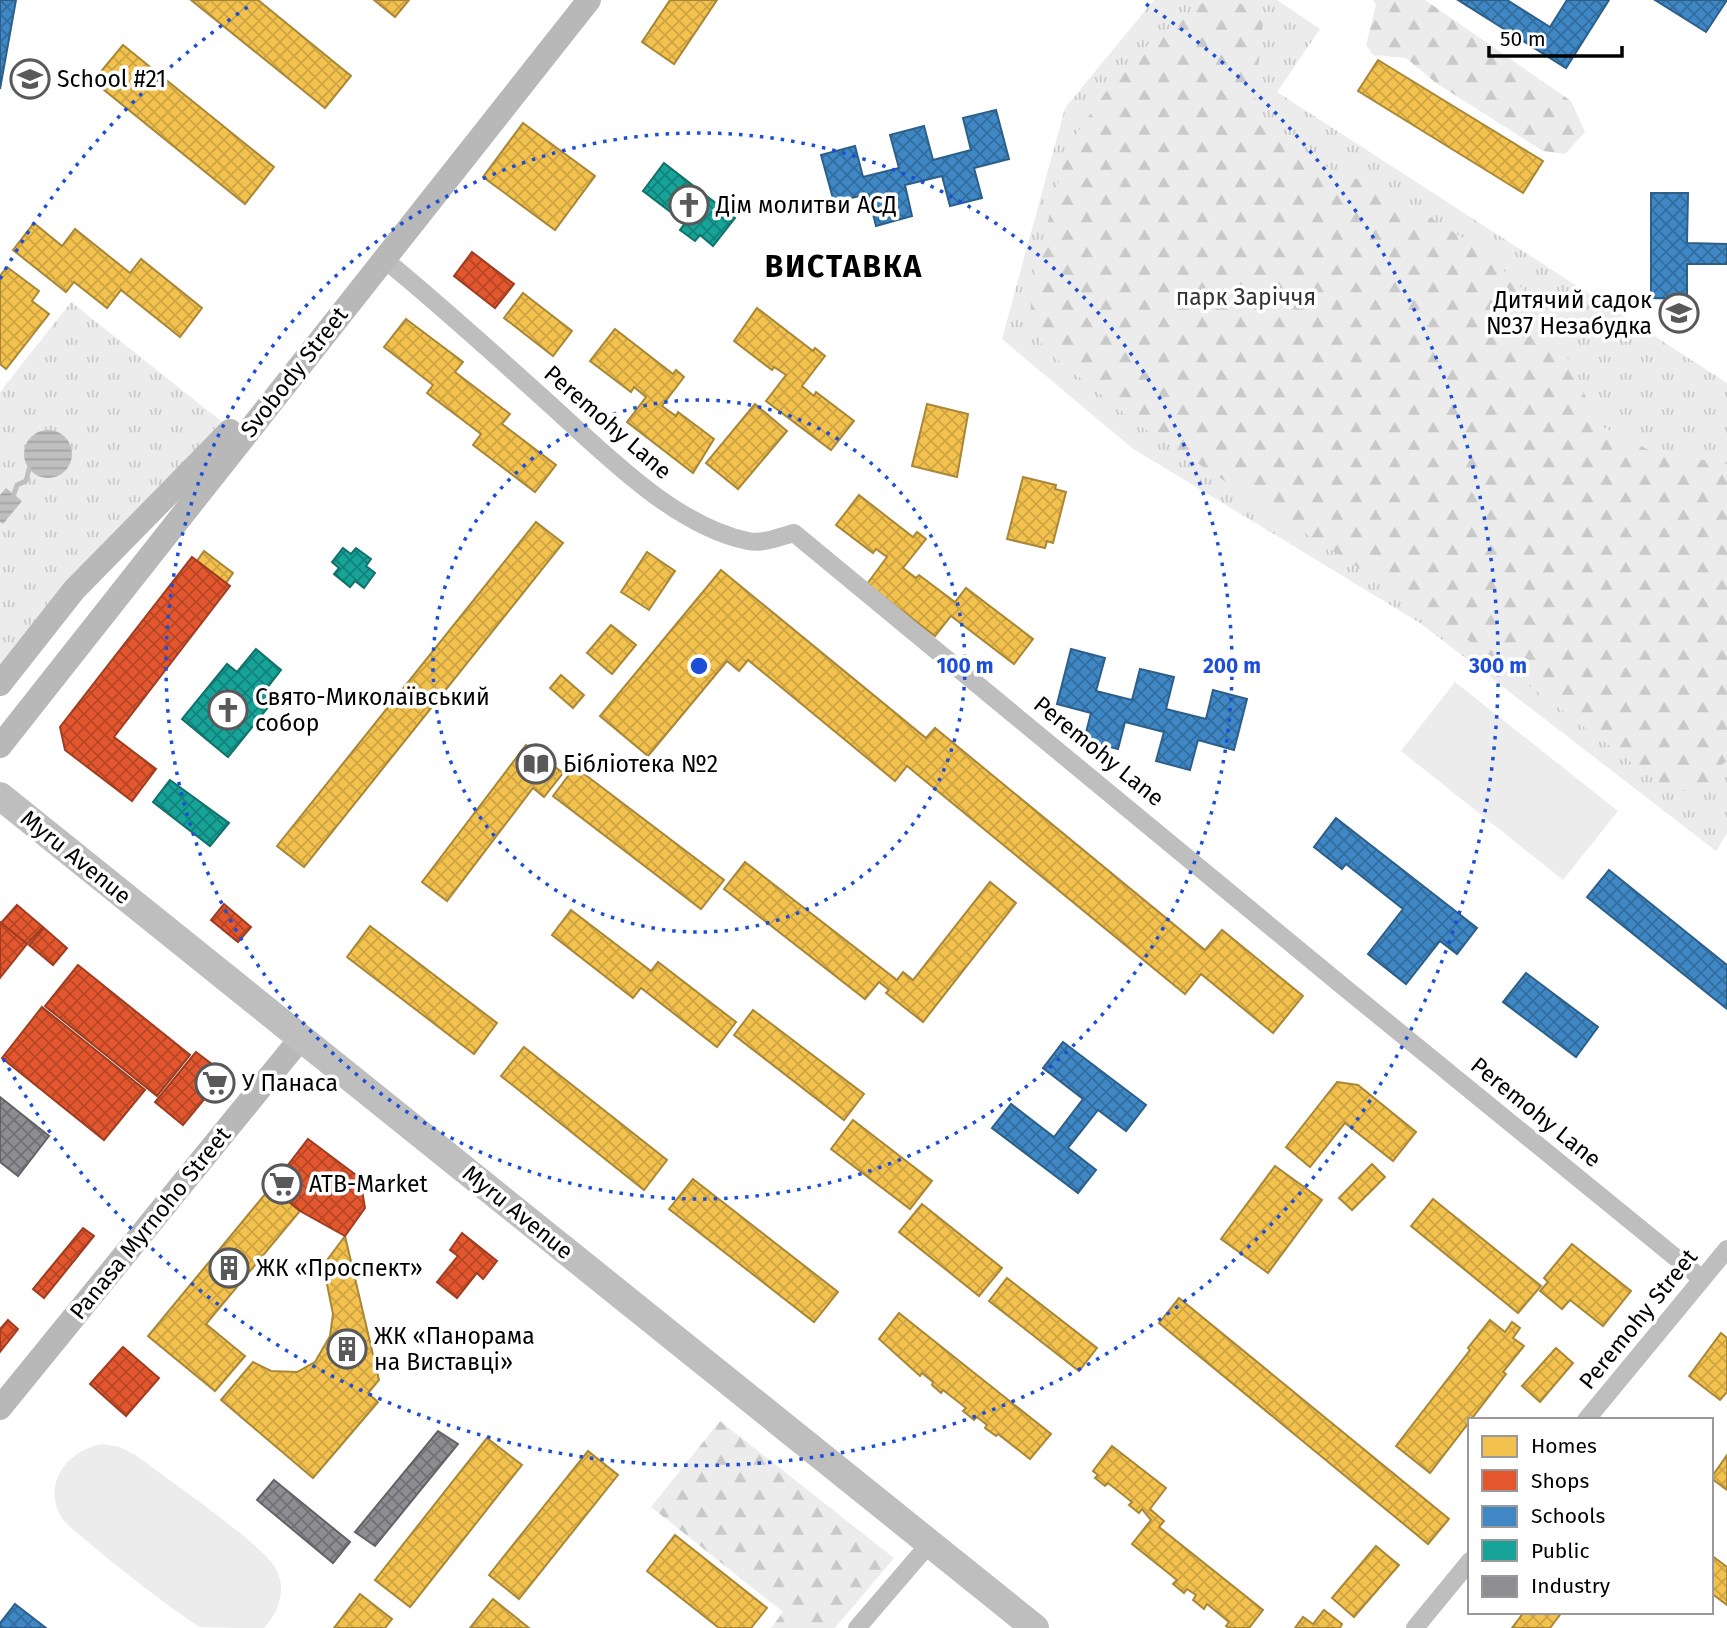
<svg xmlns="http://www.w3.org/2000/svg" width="1727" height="1628" viewBox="0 0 1727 1628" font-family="'Fira Sans',sans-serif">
<defs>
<pattern id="grass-tufts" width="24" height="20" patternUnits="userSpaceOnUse" patternTransform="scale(1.75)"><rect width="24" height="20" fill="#ececec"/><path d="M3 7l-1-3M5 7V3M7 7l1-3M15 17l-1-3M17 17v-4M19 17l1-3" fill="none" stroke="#c9c9c9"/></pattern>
<pattern id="forest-firs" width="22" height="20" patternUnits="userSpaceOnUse" patternTransform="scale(1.75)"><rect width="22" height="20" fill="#ececec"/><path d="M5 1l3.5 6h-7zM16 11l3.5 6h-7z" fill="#c9c9c9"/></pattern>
<pattern id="water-rules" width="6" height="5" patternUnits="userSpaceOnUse" patternTransform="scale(1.75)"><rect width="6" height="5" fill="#bfbfbf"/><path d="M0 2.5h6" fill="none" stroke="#a2a2a2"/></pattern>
<pattern id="homes-cross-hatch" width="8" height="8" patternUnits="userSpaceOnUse" patternTransform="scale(1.75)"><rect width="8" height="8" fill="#f2c14e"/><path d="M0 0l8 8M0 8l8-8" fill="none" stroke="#cea442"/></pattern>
<pattern id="shops-cross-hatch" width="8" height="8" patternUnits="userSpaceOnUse" patternTransform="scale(1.75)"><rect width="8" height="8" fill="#e4572e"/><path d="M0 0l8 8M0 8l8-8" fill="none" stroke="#b64625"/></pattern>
<pattern id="schools-cross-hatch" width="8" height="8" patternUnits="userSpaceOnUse" patternTransform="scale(1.75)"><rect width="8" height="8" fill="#3f88c5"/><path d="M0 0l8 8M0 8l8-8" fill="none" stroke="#326d9e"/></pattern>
<pattern id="public-cross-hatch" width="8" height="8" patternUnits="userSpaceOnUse" patternTransform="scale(1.75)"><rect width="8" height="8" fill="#17a398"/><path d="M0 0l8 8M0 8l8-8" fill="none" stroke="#12827a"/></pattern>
<pattern id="industry-cross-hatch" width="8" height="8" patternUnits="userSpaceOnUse" patternTransform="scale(1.75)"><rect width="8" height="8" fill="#8d8d92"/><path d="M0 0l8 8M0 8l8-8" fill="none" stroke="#717175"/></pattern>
</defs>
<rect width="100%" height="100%" fill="#fff"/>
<g fill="url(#grass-tufts)">
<path d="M1154,0H1277L1320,29L1277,92L1727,383V833L1716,851L1420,623L1132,448L1002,339L1065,108Z"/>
<path d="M71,302L226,425L0,671V392Z"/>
</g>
<g fill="url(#forest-firs)">
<path d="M1206,0C1238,0 1241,0 1263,21L1255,98L1267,126L1325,166L1382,189L1481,249L1545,310L1599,425L1651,451L1727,464V761L1719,767L1704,791H1670L1457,632L1142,427L1045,350L1030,322L1032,281L1068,146L1122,69L1151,42Z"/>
<path d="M1373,0H1425L1571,101L1585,132L1565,154L1543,151L1436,83L1406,58L1373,55L1366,45L1376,5Z"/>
<path d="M720,1421L894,1558L835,1628H771L783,1612L651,1507Z"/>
</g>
<g fill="#ececec">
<path d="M1455,682L1618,811L1563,880L1401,751Z"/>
<path d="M102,1444L120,1447L137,1456C165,1478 263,1544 276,1569C287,1589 279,1612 264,1628C249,1628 212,1628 200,1627C185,1620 70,1531 62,1518C41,1485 67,1450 102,1444Z"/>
</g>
<g fill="url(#water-rules)">
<circle cx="48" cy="454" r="24"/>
<path d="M6,488L22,501L3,524L0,522V495Z"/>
</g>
<g fill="url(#homes-cross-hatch)" stroke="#a98737" stroke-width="2">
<path d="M191,0H258L351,76L325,108Z"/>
<path d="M374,0H409L395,17Z"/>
<path d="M670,0H717L674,64L642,42Z"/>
<path d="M123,45L274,167L245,204L93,81Z"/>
<path d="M1378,60L1543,161L1523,193L1358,91Z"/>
<path d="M523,123L595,176L555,230L483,177Z"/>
<path d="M34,223L62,246L75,229L130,273L141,259L202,308L180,337L121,290L107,308L74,282L66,292L13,250Z"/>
<path d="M7,267L39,291L32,301L49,314L6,369L0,364V276Z"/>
<path d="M523,293L572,331L553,356L504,318Z"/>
<path d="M757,308L813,351L815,348L825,356L802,386L814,396L816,392L854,421L831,450L766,401L786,375L774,367L772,370L734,341Z"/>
<path d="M406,319L463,362L455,372L510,414L502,424L556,465L535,492L473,445L481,434L427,393L433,385L384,347Z"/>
<path d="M615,329L673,374L676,370L684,377L662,406L676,416L678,412L714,439L693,473L627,422L646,397L634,387L631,392L590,361Z"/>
<path d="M755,404L787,431L738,489L706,463Z"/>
<path d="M927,404L968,414L957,477L912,466Z"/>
<path d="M1023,477L1056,485L1055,489L1066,492L1053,543L1047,541L1045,548L1007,539Z"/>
<path d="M859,495L913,537L917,532L926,539L903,568L916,578L919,575L955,602L966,588L1033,639L1014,664L951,616L935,636L867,584L887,557L876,549L873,553L836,525Z"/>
<path d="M536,522L563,543L304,867L277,846Z"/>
<path d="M204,551L233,573L226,583L197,561Z"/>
<path d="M647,552L675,571L649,610L621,592Z"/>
<path d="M721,570L926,738L935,728L1205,950L1222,930L1303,996L1273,1033L1201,974L1185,994L907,766L895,781L748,660L739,671L727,661L648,756L600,716Z"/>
<path d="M611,625L636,645L612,674L587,653Z"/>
<path d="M561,675L584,695L573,708L550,688Z"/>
<path d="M526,745L563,773L544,797L533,788L447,901L422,882Z"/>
<path d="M575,767L724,880L701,909L553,796Z"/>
<path d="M745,862L897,980L903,972L913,980L990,882L1016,903L923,1022L886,993L889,990L879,982L865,999L724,889Z"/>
<path d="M571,910L651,971L658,962L736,1022L717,1047L641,988L633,998L552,935Z"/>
<path d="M370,926L497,1023L474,1054L347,957Z"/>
<path d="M753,1010L864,1094L844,1120L734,1035Z"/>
<path d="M524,1047L667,1160L644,1190L501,1076Z"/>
<path d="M1337,1082L1358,1085L1416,1132L1393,1161L1345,1123L1310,1167L1286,1147Z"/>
<path d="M853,1120L932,1181L910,1209L831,1149Z"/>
<path d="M1372,1164L1385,1177L1352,1210L1339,1198Z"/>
<path d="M1275,1166L1322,1200L1268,1273L1221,1239Z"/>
<path d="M693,1179L838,1292L814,1322L669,1209Z"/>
<path d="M271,1187L300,1211L206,1324L245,1356L215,1391L148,1336Z"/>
<path d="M1433,1199L1541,1286L1518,1313L1411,1226Z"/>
<path d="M922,1204L1002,1268L979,1296L899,1232Z"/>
<path d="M345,1236L379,1380L368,1393L378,1402L313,1478L221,1400L253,1362L271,1371L297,1372L315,1362L330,1336L333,1314L326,1279L319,1271Z"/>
<path d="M1572,1244L1631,1291L1603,1326L1570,1300L1562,1309L1540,1291L1548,1282L1544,1278Z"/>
<path d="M1007,1278L1097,1348L1079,1371L989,1301Z"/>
<path d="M1179,1298L1449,1519L1428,1544L1159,1323Z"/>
<path d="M899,1313L1051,1434L1030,1459L998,1434L996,1436L985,1428L987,1425L977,1417L974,1420L963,1411L966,1408L943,1390L941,1393L932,1385L933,1382L922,1373L920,1376L879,1339Z"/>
<path d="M1490,1320L1505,1332L1512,1322L1520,1328L1513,1338L1524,1346L1503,1372L1506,1374L1430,1473L1396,1446L1470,1350L1468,1348Z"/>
<path d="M1721,1333L1727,1338V1392L1720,1400L1689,1376Z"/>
<path d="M1556,1348L1573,1363L1540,1402L1522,1386Z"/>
<path d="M487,1438L522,1465L410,1607L375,1580Z"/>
<path d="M1112,1446L1166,1488L1150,1509L1164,1521L1159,1527L1263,1610L1249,1628H1229L1226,1626L1229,1622L1207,1604L1204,1609L1193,1600L1196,1595L1187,1589L1184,1593L1173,1584L1177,1580L1132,1544L1151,1520L1142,1509L1139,1513L1129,1505L1132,1502L1108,1483L1105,1486L1095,1478L1098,1475L1093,1471Z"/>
<path d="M588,1451L618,1475L519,1599L489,1575Z"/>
<path d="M1727,1455V1490L1711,1478Z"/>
<path d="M675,1535L767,1608L751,1628H719L647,1571Z"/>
<path d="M1376,1546L1399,1565L1354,1617L1332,1598Z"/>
<path d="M1711,1555L1727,1567V1605L1711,1593Z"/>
<path d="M360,1594L392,1619L385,1628H334Z"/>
<path d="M493,1599L529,1628H470Z"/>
<path d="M1324,1610L1342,1624L1340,1628H1295L1303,1617L1313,1624Z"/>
<path d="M1524,1612H1562L1550,1628H1512Z"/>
</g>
<g fill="url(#shops-cross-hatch)" stroke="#a03d20" stroke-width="2">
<path d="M472,252L514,284L495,308L454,276Z"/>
<path d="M192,557L230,586L114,737L156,769L132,801L65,750L60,727Z"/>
<path d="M224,904L251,927L238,942L211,920Z"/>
<path d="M17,905L43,927L27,944L1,923Z"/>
<path d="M0,922L27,944L0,978Z"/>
<path d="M44,928L67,948L53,965L29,945Z"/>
<path d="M78,965L190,1055L157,1096L45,1006Z"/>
<path d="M42,1007L145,1090L104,1140L2,1058Z"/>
<path d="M196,1052L225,1074L183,1125L155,1102Z"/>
<path d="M308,1139L360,1178L365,1208L345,1236L300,1211L271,1187Z"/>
<path d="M83,1228L94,1236L44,1298L33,1289Z"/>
<path d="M462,1233L497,1261L483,1279L477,1273L457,1298L437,1282L458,1256L450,1250Z"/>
<path d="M8,1320L18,1329L0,1352V1329Z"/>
<path d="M123,1347L159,1378L126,1416L90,1384Z"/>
</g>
<g fill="url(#schools-cross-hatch)" stroke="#2c5f8a" stroke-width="2">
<path d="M0,0H16L0,89Z"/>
<path d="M1458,0H1507L1550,27L1567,0H1609L1566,68Z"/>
<path d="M1655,0H1727L1706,32Z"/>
<path d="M996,110L1009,159L974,168L982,198L950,206L942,176L905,185L912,216L876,226L868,194L834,202L821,155L855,146L863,177L899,168L890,135L924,126L933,160L971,150L963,118Z"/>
<path d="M1651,193H1688L1687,243L1727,244V264H1687V299L1651,298Z"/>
<path d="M1071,649L1105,658L1096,691L1132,700L1140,669L1174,677L1166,709L1206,719L1213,690L1247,699L1234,750L1198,740L1190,770L1156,761L1164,732L1125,722L1118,749L1084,740L1091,713L1057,704Z"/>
<path d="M1336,818L1477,928L1457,954L1440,941L1406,984L1368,954L1403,909L1346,864L1342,869L1314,847Z"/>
<path d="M1609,870L1727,965V1009L1587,897Z"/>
<path d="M1526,973L1598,1027L1576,1057L1503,1002Z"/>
<path d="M1063,1042L1146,1105L1126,1131L1098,1110L1068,1148L1096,1170L1078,1193L992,1128L1011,1104L1054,1137L1083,1099L1043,1068Z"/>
<path d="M15,1604L46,1628H0V1623Z"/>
</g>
<g fill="url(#public-cross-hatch)" stroke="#10726a" stroke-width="2">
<path d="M664,163L735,218L713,246L700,235L695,241L680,230L685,223L643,191Z"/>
<path d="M343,548L351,554L356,548L371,559L366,566L375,573L364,588L355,581L350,587L334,574L339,568L332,562Z"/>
<path d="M256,649L281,670L264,692L274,700L228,757L182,719L227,664L237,672Z"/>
<path d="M170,780L229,823L210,846L153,802Z"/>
</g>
<g fill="url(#industry-cross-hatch)" stroke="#636366" stroke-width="2">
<path d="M0,1097L49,1136L18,1176L0,1162Z"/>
<path d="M438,1431L458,1444L375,1546L355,1532Z"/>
<path d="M274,1480L350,1542L333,1563L257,1500Z"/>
</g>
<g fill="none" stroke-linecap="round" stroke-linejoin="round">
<path stroke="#bfbfbf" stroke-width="5" d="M14,494L17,485L26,481L29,469"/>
<g stroke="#bebebe" stroke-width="18">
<path d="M384,259C439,304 492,352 544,399C600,449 673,526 748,541C763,544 779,537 794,533L1345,988L1702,1279"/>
<path d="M1586,1420L1727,1249"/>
<path d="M857,1628L930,1543"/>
<path d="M1415,1628L1470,1561"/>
</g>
<g stroke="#b8b8b8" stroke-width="24">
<path d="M0,684L74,590L230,431"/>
<path d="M0,746L589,0"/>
<path d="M0,1408L301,1038"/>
</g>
<path stroke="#bebebe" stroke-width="28" d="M0,796L1035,1628"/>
</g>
<g fill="none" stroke="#1d4ed8" stroke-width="3.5" stroke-dasharray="3.5 7">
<circle cx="699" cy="666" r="266"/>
<circle cx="699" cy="666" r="533"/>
<path d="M0 279A799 799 0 0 1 252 4M1146 4A799 799 0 1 1 0 1053"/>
</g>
<defs>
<g id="school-ring" transform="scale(2.0125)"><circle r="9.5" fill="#fff" stroke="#595959" stroke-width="1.5"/><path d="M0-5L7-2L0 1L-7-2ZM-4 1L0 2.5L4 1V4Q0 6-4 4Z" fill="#595959"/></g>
<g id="church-ring" transform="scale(2.0125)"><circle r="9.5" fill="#fff" stroke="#595959" stroke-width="1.5"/><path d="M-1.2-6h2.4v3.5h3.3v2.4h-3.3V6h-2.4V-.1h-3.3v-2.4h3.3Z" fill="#595959"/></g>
<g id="library-ring" transform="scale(2.0125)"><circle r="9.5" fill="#fff" stroke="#595959" stroke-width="1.5"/><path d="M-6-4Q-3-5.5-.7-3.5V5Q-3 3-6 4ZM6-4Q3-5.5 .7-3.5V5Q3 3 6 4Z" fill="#595959"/></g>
<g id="supermarket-ring" transform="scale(2.0125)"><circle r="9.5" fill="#fff" stroke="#595959" stroke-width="1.5"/><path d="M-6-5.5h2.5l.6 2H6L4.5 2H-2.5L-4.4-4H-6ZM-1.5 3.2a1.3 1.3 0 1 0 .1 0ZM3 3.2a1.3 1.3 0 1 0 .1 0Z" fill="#595959"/></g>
<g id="building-ring" transform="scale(2.0125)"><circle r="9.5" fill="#fff" stroke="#595959" stroke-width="1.5"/><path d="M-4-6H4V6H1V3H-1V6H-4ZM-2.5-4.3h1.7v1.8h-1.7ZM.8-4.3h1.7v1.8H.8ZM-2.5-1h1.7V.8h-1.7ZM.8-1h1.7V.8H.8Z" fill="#595959"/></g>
</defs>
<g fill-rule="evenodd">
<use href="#school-ring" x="30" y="79"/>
<use href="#church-ring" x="689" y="205"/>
<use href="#school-ring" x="1679" y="313"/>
<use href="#church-ring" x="228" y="710"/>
<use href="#library-ring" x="536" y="764"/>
<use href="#supermarket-ring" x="215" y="1083"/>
<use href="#supermarket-ring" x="282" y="1184"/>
<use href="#building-ring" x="229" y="1268"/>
<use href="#building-ring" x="347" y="1349"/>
</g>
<g text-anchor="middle" stroke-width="7" stroke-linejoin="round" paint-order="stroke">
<g font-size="23" fill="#000" stroke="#fff" text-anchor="start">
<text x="57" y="87">School #21</text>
<text x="716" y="213">Дім молитви АСД</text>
<text x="1652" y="308" text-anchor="end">Дитячий садок<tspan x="1652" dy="26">№37 Незабудка</tspan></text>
<text x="255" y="705">Свято-Миколаївський<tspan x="255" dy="26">собор</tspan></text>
<text x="563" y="772">Бібліотека №2</text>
<text x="242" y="1091">У Панаса</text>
<text x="309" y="1192">ATB-Market</text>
<text x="256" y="1276">ЖК «Проспект»</text>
<text x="374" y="1344">ЖК «Панорама<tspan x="374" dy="26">на Виставці»</tspan></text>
</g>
<g font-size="23" fill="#333" stroke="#fff">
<text x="1246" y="305">парк Заріччя</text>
</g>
<g font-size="23" fill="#000" stroke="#fff">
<text transform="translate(294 372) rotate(-52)" y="8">Svobody Street</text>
<text transform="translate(608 422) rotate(41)" y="8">Peremohy Lane</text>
<text transform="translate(1099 751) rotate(39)" y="8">Peremohy Lane</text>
<text transform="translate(76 857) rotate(39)" y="8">Myru Avenue</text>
<text transform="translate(1536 1112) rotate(39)" y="8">Peremohy Lane</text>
<text transform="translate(518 1212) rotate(39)" y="8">Myru Avenue</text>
<text transform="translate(150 1223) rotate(-51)" y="8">Panasa Myrnoho Street</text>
<text transform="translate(1638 1319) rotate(-51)" y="8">Peremohy Street</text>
</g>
<g font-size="30" font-weight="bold" letter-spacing="2" fill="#000" stroke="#fff">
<text x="844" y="277">ВИСТАВКА</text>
</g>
</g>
<circle cx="699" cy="666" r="10" fill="#1d4ed8" stroke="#fff" stroke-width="3.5"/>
<g font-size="21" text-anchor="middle" font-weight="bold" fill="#1d4ed8" stroke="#fff" stroke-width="7" stroke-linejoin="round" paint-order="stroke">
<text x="965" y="673">100 m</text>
<text x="1232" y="673">200 m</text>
<text x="1498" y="673">300 m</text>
</g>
<rect x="1468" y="1418" width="245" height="196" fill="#ffffff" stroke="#999999" stroke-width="2"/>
<rect x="1482" y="1436" width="35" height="21" fill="#f2c14e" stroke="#999999" stroke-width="2"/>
<text x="1531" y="1453" font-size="21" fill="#000000">Homes</text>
<rect x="1482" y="1470" width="35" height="21" fill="#e4572e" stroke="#999999" stroke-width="2"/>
<text x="1531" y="1488" font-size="21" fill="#000000">Shops</text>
<rect x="1482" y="1506" width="35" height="21" fill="#3f88c5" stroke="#999999" stroke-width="2"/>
<text x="1531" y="1523" font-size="21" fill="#000000">Schools</text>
<rect x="1482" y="1540" width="35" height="21" fill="#17a398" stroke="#999999" stroke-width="2"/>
<text x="1531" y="1558" font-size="21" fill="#000000">Public</text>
<rect x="1482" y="1576" width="35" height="21" fill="#8d8d92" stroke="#999999" stroke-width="2"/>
<text x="1531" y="1593" font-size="21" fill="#000000">Industry</text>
<path d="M1489 46v10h133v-10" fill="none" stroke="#000000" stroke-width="3.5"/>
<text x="1500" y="46" font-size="21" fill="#000000" stroke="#ffffff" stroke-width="5" paint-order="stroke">50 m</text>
</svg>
